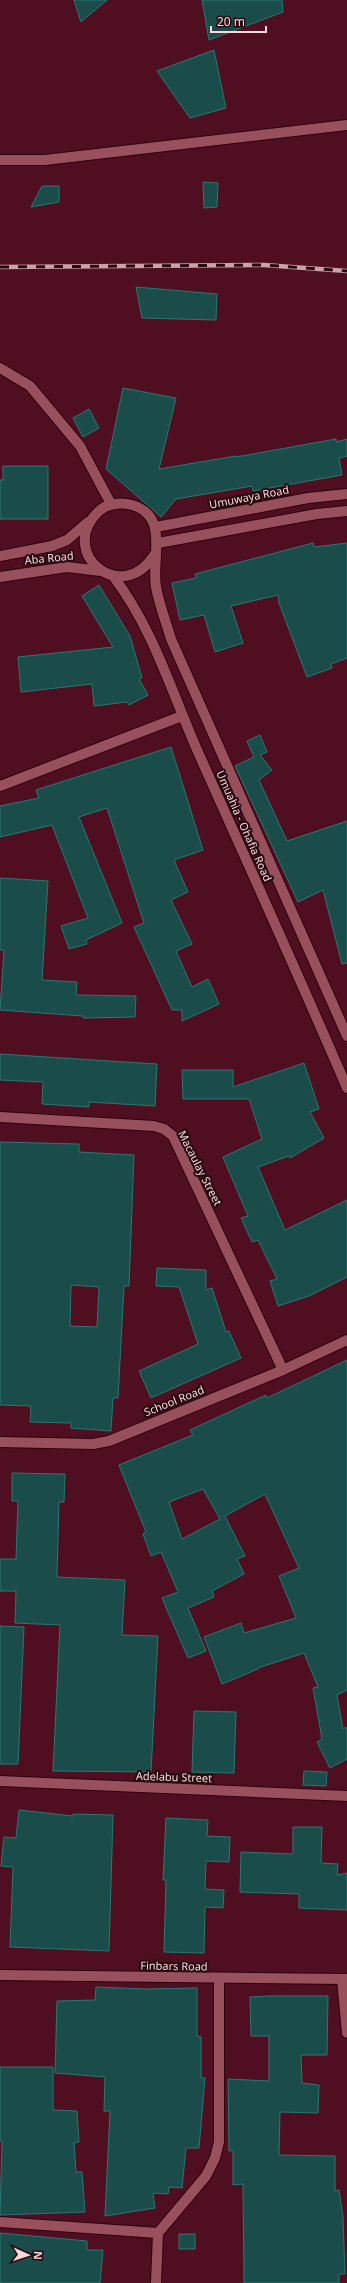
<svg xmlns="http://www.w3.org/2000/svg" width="347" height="2283" viewBox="0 0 347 2283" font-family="'Noto Sans',sans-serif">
<rect width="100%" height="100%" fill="#500f20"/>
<g fill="#1a4d4a" stroke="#287874" fill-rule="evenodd">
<path d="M74,0H107L81,22Z"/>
<path d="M202,0H282L283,12L209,40Z"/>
<path d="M214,50L226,108L190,118L157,71Z"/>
<path d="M203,182L218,183L217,207L204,208Z"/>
<path d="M42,186H59V202L31,207Z"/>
<path d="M136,287L217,294L216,320L142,318Z"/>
<path d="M123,388L176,398L159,469L236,456V457L336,439V442L347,439V456L339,458L342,475L253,491L252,486L176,499L161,517L106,469Z"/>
<path d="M89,409L99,428L83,437L73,418Z"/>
<path d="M3,466H48V519H0V480H3Z"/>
<path d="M313,543L314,547L347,543V658L331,664L332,668L307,677L279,603L278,595L231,606L243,643L215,652L204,615L180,620L172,583L196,578L195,574Z"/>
<path d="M99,585L130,636L142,678L139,679L148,695L129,705L127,702L94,706L92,684L21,692L18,657L113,647L82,596Z"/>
<path d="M260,735L267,752L260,755L272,770L259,780L287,841L347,821V963L342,964L323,890L298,902L235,766L254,757L247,741Z"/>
<path d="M171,747L203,850L174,860L188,892L171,900L192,944L176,951L192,987L208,979L219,1004L182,1021V1010H172L134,927L144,923L107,808L79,817L122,923L86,940L87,944L69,949L61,926L88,918L52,825L0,837V806L39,798L36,790Z"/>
<path d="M0,878L48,881L42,980L77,982L76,995L136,996L135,1017L83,1018V1016L0,1010L4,950H0Z"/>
<path d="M0,1054L157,1064L155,1106L89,1102V1107L42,1104L43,1082L0,1080Z"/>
<path d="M304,1063L319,1109L310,1112L324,1138L290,1158L289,1156L258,1167L285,1230L347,1200V1277L309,1296L278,1306L270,1281L277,1279L258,1240L252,1242L241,1218L248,1216L223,1157L262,1139L249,1099H183L182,1070H233V1087Z"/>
<path d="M0,1142L79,1144V1152L134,1155L129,1286H124L118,1398H113L111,1431L71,1428V1423L30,1422L31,1406L0,1405ZM71,1285L99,1287L97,1327L70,1326Z"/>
<path d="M157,1268L206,1270V1290L212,1288L226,1332L229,1331L241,1358L151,1398L139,1371L198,1344L179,1287L156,1286Z"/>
<path d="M347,1360V1690L337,1695L343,1729L347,1727V1759L330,1768L317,1742L322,1739L313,1688L318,1687L304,1653L258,1668V1669L222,1684L204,1637L241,1623L244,1633L296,1618L279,1576L299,1568L265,1494L225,1516L245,1556L237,1559L244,1574L212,1591L214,1597L188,1608L206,1651L188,1658L162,1598L178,1592L161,1552L151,1556L143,1534L146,1532L119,1465L193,1435L190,1430L266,1395L267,1398ZM203,1489L220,1519L182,1539L169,1502Z"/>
<path d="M12,1473L65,1474L64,1502H59L57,1577L125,1580L122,1635L158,1636L151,1772L53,1771L60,1625L15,1623L16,1591H0V1559H16L18,1501H12Z"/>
<path d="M0,1626L24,1627L18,1764H0Z"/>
<path d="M194,1711L236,1712L234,1773L192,1772Z"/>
<path d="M304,1771L327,1772L326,1786L303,1785Z"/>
<path d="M19,1810L73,1816V1814L113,1815L109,1951L10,1947L13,1867L1,1866L4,1837L16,1838Z"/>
<path d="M166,1818L208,1820L207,1836L230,1837L229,1862L206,1861L205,1889L224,1890L223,1908L205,1907L204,1953L164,1952L166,1880H163Z"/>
<path d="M293,1827H322L321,1863L338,1864L337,1875L347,1873V1910L299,1908V1894L240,1892L241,1852L293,1854Z"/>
<path d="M96,1987L145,1989L197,1988V2036L201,2037V2078H205L199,2148H186L182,2188L169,2187L168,2194L153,2193L155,2208L105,2216L110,2111H104L105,2077L55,2073L57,2001L95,2000Z"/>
<path d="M269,1996H328L327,2055H301L302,2083L319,2085L318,2113L280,2112L279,2155L335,2156V2191L339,2190L343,2217L345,2274H339V2283H244L243,2184L233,2185V2151H229L228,2079L269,2081V2036H251L250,1997Z"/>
<path d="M0,2067H53V2110L77,2111L79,2142L74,2143L76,2172H82L85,2212L0,2215L2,2141H0Z"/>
<path d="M0,2233L87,2241V2250H103L100,2283H0Z"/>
<rect x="179" y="2234" width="16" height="15"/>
</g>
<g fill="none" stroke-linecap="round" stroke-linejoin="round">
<g stroke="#2d000b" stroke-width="12">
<g id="minor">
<path d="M0,160H45L347,125"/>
<path d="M0,368L30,386L80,446L111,504"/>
<path d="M0,786L182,716"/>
<path d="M0,1117L154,1126L164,1129L173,1136L283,1370"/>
<path d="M0,1442L93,1444L109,1441L283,1370L347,1340"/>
<path d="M0,1781L347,1796"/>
<path d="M0,1975L347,1979"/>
<path d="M342,1979L347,2033"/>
<path d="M0,2222L158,2233"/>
<path d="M156,2283L158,2233L206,2176L215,2158L219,2142V1978"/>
</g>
</g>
<g stroke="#2d000b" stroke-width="12">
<g id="tertiary">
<path d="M156,527L308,498L347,494"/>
<path d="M158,543L317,514L347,511"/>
</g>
</g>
<g stroke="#2d000b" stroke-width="12">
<g id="secondary">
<path d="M155,554C121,608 57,552 98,512C107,503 121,502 132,505C170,516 151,559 156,587C159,604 166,622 171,639L347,1036"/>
<path d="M0,556L52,546L67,540L88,522"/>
<path d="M113,576C153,628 172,693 198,752C248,864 299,976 347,1088"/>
<path d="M0,577L67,567L101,571"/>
</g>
</g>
<use href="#minor" stroke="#98515c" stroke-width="10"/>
<use href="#tertiary" stroke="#98515c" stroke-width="10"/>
<use href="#secondary" stroke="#98515c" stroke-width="10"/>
<g stroke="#cca1a8" stroke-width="4.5">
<path id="rail" d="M0,267L264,265L347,271"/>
</g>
<use href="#rail" stroke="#25090f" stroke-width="3" stroke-dasharray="9" stroke-linecap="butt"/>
</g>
<g text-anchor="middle" stroke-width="4" stroke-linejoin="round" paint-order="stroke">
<g font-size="11" fill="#fad8db" stroke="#25090f">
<text transform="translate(249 497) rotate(-11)" y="4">Umuwaya Road</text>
<text transform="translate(49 558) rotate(-6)" y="4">Aba Road</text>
<text transform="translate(244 826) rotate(66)" y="4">Umuahia - Ohafia Road</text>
<text transform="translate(200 1168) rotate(63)" y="4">Macaulay Street</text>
<text transform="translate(174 1401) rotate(-22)" y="4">School Road</text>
<text transform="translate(174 1777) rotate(2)" y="4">Adelabu Street</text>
<text transform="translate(174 1966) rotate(1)" y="4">Finbars Road</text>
</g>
</g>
<g transform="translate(28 2255) rotate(93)" stroke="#25090f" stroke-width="3" paint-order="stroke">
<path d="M0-3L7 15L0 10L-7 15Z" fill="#fad8db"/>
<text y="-6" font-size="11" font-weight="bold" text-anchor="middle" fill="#fad8db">N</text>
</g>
<path d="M211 26v6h55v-6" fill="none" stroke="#fad8db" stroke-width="2"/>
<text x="217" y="26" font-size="12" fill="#fad8db" stroke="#25090f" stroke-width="3" paint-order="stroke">20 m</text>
</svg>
